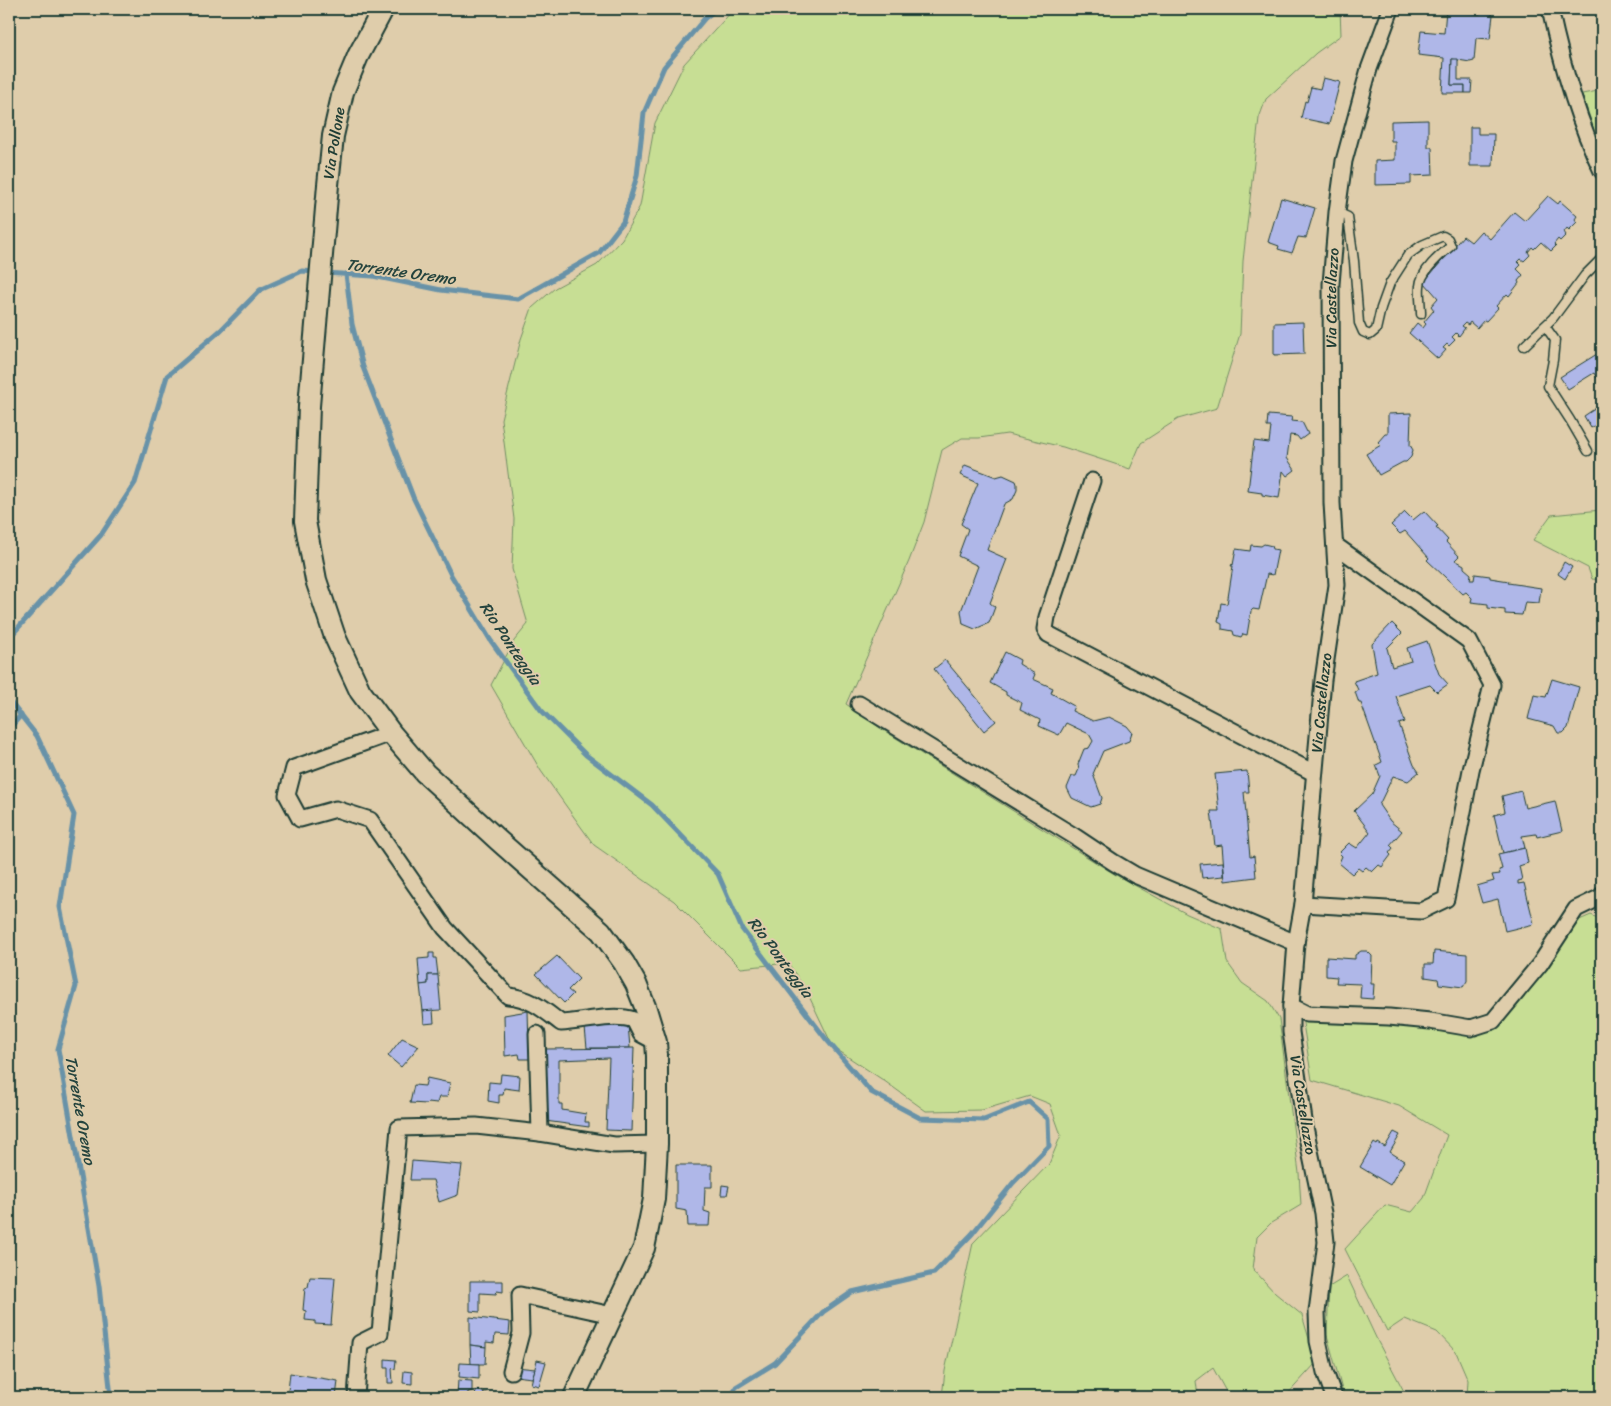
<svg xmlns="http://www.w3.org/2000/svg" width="1611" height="1406" viewBox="0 0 1611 1406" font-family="Sriracha,sans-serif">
<rect width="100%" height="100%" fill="#dfcdab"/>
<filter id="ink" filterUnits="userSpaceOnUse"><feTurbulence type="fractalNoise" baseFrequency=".02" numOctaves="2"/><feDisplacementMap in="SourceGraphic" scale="10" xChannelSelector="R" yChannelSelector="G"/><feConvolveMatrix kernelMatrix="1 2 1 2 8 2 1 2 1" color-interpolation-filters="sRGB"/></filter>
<g filter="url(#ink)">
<g fill="#c7de94" stroke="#738e64">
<path d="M734,9H1340L1341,35L1316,53L1266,99L1259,118L1243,261L1240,334L1217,408L1178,419L1141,443L1130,469L1063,447L1007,434L979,438H962L942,450L924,522L909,561L846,704L880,728L1116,875L1187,914L1222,929L1227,962L1242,983L1268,1001L1279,1019L1299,1173L1301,1205L1271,1223L1257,1237L1253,1269L1275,1293L1302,1315L1316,1363L1285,1397H1229L1213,1368L1196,1381L1198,1397H942L945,1371L973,1243L1049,1164L1061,1135L1050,1104L1030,1096L982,1110L926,1111L883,1080L833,1047L807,992L788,963L741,968L674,901L594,845L541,771L491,685L514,641L528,624L512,569L514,519L501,419L521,339L532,308L555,288L597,265L622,239L640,206L655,123L684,64Z"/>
<path d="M1598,91L1602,93V151L1595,133L1582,94Z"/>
<path d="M1601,510H1602V580L1592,579L1588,568L1533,540L1551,515Z"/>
<path d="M1591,915L1602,920V1397H1467L1468,1380L1456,1352L1437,1332L1405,1319L1387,1331L1345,1249L1385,1205L1412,1212L1424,1198L1447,1135L1399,1106L1312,1080L1302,1017L1393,1022L1464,1034L1482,1033L1501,1022L1534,984L1577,921Z"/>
<path d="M1347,1276L1378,1342L1407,1397H1344L1327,1335L1329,1287Z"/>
</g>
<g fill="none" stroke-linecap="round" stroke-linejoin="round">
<g stroke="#6892a8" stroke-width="5">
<path d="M325,273L373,276L441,290L518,299L599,253L623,222L637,176L644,113L664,67L705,18L716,9"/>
<path d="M346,274L352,324L363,367L413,497L451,575L491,641L541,710L586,755L652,805L718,874L742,929L826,1039L871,1092L920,1118L984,1120L1029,1102L1048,1119L1049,1146L1013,1183L972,1234L934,1273L852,1292L823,1312L775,1363L736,1387L731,1397"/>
<path d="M9,638L101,535L135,483L167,376L221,330L260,290L302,271L316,272"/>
<path d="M9,697L11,703L37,736L74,815L60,907L76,986L58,1049L99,1286L111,1397"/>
<path d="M9,729L21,715"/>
</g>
</g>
<g fill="#afb7e8" stroke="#1f3d34">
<path d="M1457,9H1463V12L1480,14L1482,12L1490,13L1493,15L1490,39L1476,38L1474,61L1470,62L1452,59L1451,85H1465V93H1442L1444,58L1418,55L1421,31L1444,33L1446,10L1456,11Z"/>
<path d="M1452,59H1458V80H1472L1471,93H1465V85H1451Z"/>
<path d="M1323,78L1340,82L1329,124L1301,118L1305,101L1307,102L1311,87L1320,89Z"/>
<path d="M1428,120V147H1432L1433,175L1411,176V184L1375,185V161L1395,160V141H1391V121Z"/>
<path d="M1470,127H1478V134H1494L1493,166H1470Z"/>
<path d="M1548,196L1558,204L1560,201L1577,216L1575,219L1577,222L1569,230L1567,228L1564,232L1566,235L1560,241L1558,239L1554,244L1556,246L1551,251L1541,242L1534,249L1532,247L1528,252L1530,255L1524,261L1521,259L1518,262L1521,265L1517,269L1523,275L1518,281L1519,283L1509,296L1507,294L1496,306L1498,308L1486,321L1484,320L1477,328L1470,322L1468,325L1465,323L1462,326L1465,328L1459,336L1456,333L1452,337L1455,340L1449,346L1447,344L1443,348L1446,350L1438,359L1409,333L1417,323L1423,328L1426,324L1424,322L1434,310L1431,306L1438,298L1424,282L1463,236L1471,242L1481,231L1490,239L1514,212L1525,221Z"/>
<path d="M1281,198L1315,208L1306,238L1298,237L1292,253L1278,249L1279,246L1268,242Z"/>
<path d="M1303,322L1304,354L1274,355V323Z"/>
<path d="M1597,354L1600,359L1602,358V386L1594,373L1568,389L1560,377Z"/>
<path d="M1602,404V421L1591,428L1584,416Z"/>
<path d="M1411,413L1410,445L1413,450L1411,457L1406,462H1403L1379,475L1366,454L1381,445L1378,442L1385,434H1388V414Z"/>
<path d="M1268,415L1292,417L1291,421L1302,422L1308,434L1300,440L1297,436L1290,435L1287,458L1295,470L1287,476L1283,471L1279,498L1262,495V493L1248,491L1254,441L1269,443L1271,427H1267Z"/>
<path d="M965,465L996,477L1003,475L1016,481L1017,484V490L1013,499L1004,504L987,550L1007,559L990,603L995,607L989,623L975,629L963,624L961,611L978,566L958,556L968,529L961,524L978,483L960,475Z"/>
<path d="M1424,511L1438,526L1436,527L1448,540L1446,542L1459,556L1455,560L1464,565V568L1471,574L1470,580H1474L1475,574L1490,576V578L1509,581L1508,583L1541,588L1539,603L1525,602L1522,615L1505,614V610L1488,608V604L1471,602L1472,598L1466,592L1463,594L1427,560L1429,558L1405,531L1400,534L1391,525L1405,512L1413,520Z"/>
<path d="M1264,544L1272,546L1273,549L1278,550L1273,575L1267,574L1259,610L1253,609L1251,611L1247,635L1243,634L1241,637L1234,635L1233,631L1222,629V624L1218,622L1221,603L1227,604L1233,566H1231L1232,564L1233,565L1236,549L1250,551L1251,545L1261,546Z"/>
<path d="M1564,562L1572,567L1565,579L1558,574Z"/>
<path d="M1392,623L1402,633L1387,648L1392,667L1411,661L1407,648L1427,641L1439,674L1448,684L1437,692L1430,685L1396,696L1405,722L1399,724L1414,765L1419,772L1408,781L1393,776L1379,805L1390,821L1402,831L1390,845L1393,848L1389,853L1391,855L1382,867L1379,865L1372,872L1366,867L1362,871L1358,868L1352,874L1339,863L1342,856L1339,853L1349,843L1357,848L1370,832L1354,811L1372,794L1380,776L1376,765L1382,762L1361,703H1359L1355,692L1358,690L1354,681L1377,673L1372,644Z"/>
<path d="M1005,652L1020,660L1019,664L1035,674L1033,679L1053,688L1051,693L1074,706L1072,711L1093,721L1109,717L1127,726L1132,732L1129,741L1103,751L1093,774L1102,798L1100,804L1091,807L1072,798L1067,788L1072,776H1076L1079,769L1078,764L1084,749L1089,748L1093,741L1089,734L1066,723L1059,735L1039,726L1040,720L1020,710L1022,703L1006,695V692L990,683Z"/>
<path d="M945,660L996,721L984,731L934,669Z"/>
<path d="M1552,679L1579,687L1568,728L1563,733H1558L1554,726L1528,719L1534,695L1546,697Z"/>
<path d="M1247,771L1249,792H1244L1250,857L1254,856L1256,877L1225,881L1222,845L1215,846L1211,811H1219L1215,774Z"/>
<path d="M1521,791L1525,808L1555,801L1562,831L1537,837L1536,834L1522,836L1525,848L1503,853L1494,815L1505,812L1502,796Z"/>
<path d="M1525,848L1528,863L1519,866L1522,880L1518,881V884L1524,883L1534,924L1505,931L1498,899L1482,903L1477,886L1494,881L1492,875L1500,874L1499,870L1502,869L1498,854Z"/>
<path d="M1223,862L1224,876L1202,878L1200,864Z"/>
<path d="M1361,951H1367L1372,956L1371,984H1374L1373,999L1360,998L1361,984L1336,983L1337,977L1326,976V957L1355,959V955Z"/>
<path d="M1434,951L1467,954V981L1463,987L1439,984L1438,979L1425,977V964H1433Z"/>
<path d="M429,953H434V958H436L438,975H428V984L420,985L418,959L429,958Z"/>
<path d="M557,956L579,979L568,990L573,994L564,1003L536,974Z"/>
<path d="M428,975H438V976L441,1010L423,1011L420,985L428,984Z"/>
<path d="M433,1010L434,1023L424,1024L423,1011Z"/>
<path d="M528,1011L529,1047H531V1059H520L519,1054L505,1056L504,1015Z"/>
<path d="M628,1024L630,1048H587L585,1028Z"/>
<path d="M402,1038L419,1046L401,1067L388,1056Z"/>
<path d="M634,1048L631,1131L606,1130L609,1058L559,1060V1104H562V1110L586,1114L585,1122H589V1127L545,1121V1049Z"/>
<path d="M501,1074L520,1076L519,1090L504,1088L503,1095H499V1103L488,1101L489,1082L500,1083Z"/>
<path d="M427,1078L450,1083L447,1097H439L437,1103L428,1102L427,1104L410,1103L414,1085L425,1086Z"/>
<path d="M1394,1132L1400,1135L1390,1152L1404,1161L1390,1185L1360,1167L1374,1143L1377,1145L1378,1143L1385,1147Z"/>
<path d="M412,1161L462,1165L458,1195L439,1202L433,1180H410Z"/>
<path d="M676,1165H712V1187H705L704,1211L710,1213L709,1226H688L687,1211L676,1209Z"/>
<path d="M722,1185L729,1186L727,1195H721Z"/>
<path d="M310,1277L335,1278L331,1325L315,1324V1321L305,1320L306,1311L303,1310L305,1288L308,1287Z"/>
<path d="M470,1281H503V1292L497,1291L496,1294L480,1293V1312L470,1311Z"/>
<path d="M470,1317L510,1322L509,1335L495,1334L494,1343L486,1342V1347L470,1345Z"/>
<path d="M470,1345L486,1347L485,1364H471Z"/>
<path d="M385,1359L396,1360L395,1369L392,1368L393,1383H388V1368H385Z"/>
<path d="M537,1360L546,1362L539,1386L531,1384Z"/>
<path d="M460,1363L479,1364V1379L459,1377Z"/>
<path d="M516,1367L535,1369L532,1378L515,1376Z"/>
<path d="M404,1371L412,1372V1384L403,1383Z"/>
<path d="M290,1373L338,1381L336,1397H309L310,1392L288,1391Z"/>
<path d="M458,1380L472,1381V1391L468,1392L467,1397L457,1396Z"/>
<path d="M477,1390L495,1397H474Z"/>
<path d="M275,1391L294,1397H274Z"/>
</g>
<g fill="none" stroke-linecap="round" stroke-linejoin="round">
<g stroke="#1f3d34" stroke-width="11">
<g id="lane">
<path d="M1337,212L1348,217L1354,261L1359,323L1363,332L1370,335L1376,330L1381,308L1390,283L1408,255L1422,245L1443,236L1448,239L1451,246C1440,255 1421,271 1420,286C1419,295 1421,305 1421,314"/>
<path d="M1545,326L1555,340L1553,360L1548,386L1570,420L1588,451"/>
<path d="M1524,346L1553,318L1585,275L1602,258"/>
</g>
</g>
<g stroke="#1f3d34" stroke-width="19">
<g id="street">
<path d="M1550,9C1562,65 1577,119 1602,171"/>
<path d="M1092,481L1047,617L1045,629L1048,634L1314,773"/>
<path d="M859,704L1074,836L1113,862L1135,875L1296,943"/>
<path d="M391,733L294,768L287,795L300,819L336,809L370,820L445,928L508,996C531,998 544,1010 561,1023C583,1022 613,1013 634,1020L641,1034L656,1042"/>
<path d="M1303,904L1421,911L1446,899L1471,770L1492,685L1469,641L1335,545"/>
<path d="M1291,1006L1307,1014L1389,1017L1430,1021L1471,1028L1493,1021L1540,964L1576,909L1601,897L1602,895"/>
<path d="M537,1034L540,1133"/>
<path d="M511,1371L521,1333L520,1295L612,1315"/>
<path d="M356,1397L360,1343L380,1333L399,1128L476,1126L540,1133L614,1145L657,1144"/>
<path id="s1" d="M1334,1397L1325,1372L1318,1341L1317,1312L1326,1242L1323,1213L1305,1127L1291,1032V1006L1296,943L1303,904L1323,680L1337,585L1332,503L1331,284L1337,212L1344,161L1369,69L1391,9"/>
</g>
</g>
<g stroke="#1f3d34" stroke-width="24">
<path id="secondary" d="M383,9L358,56L343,92L333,136L328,185L309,406L305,521L316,580L335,637L360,691L391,733L425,773L499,841L601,931L624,963L636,984L646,1009L656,1042L657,1056V1144L654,1199L644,1248L574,1397"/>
</g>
<use href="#lane" stroke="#dfcdab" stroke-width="8"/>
<use href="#street" stroke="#dfcdab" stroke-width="15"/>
<use href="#secondary" stroke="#dfcdab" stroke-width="20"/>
</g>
</g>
<g text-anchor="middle" stroke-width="4" stroke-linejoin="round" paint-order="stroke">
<g font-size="15" fill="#1f3d34" stroke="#dfcdab">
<text transform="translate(334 143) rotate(-81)" y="5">Via Pollone</text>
<text dy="5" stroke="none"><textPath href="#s1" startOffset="1108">Via Castellazzo</textPath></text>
<text dy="5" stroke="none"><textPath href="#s1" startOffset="702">Via Castellazzo</textPath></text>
<text transform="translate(1303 1105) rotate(81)" y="5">Via Castellazzo</text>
</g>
<g font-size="16" font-style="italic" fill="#25443e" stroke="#dfcdab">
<text transform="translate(401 271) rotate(8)" y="6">Torrente Oremo</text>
<text transform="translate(511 643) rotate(56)" y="6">Rio Ponteggia</text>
<text transform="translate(781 957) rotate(53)" y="6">Rio Ponteggia</text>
<text transform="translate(81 1110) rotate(80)" y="6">Torrente Oremo</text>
</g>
</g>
<rect width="1611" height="1406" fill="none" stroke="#dfcdab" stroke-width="30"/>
<rect x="15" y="15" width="1581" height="1376" fill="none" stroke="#1f3d34" stroke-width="2" filter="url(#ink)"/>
</svg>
